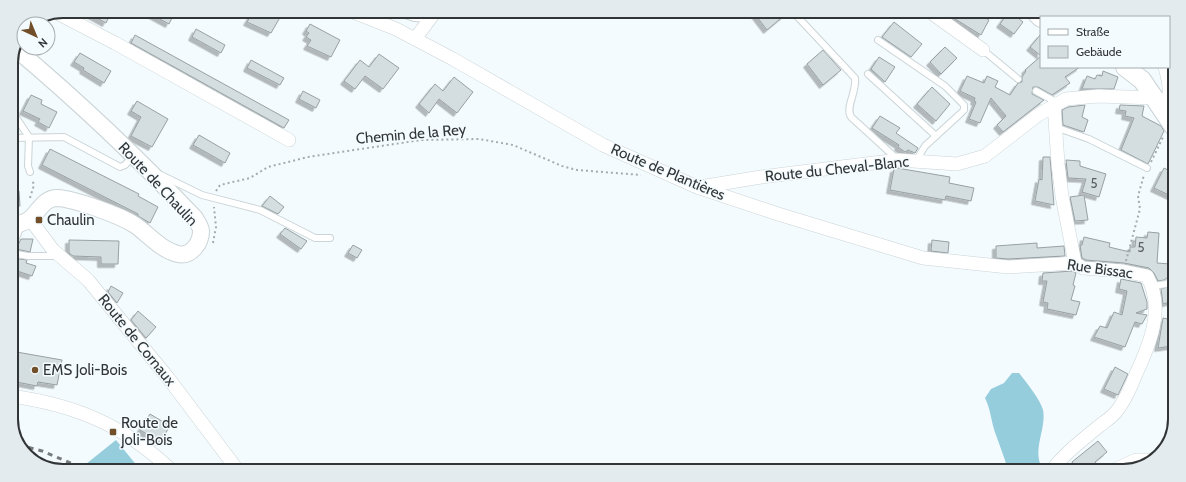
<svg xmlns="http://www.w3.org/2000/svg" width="1186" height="482" viewBox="0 0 1186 482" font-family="Cabin,sans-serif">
<defs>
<filter id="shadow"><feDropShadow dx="-3.5" dy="3.5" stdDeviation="0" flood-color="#0004"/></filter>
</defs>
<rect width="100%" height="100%" fill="#f3fbfe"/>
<g fill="#95cddc">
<path d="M1012,373H1019C1026,382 1040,399 1043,410C1047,429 1030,452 1044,471H1008C1005,458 1000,447 996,435C991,422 991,410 985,398L991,389L1004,383Z"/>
<path d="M116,440L138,467H99L86,464Z"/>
</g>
<g fill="#d4dddf" stroke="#98a0a3" filter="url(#shadow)">
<path d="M84,11H112L106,23Z"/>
<path d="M145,11H164L173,16L169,24Z"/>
<path d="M253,12H277L282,14L271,33L247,22Z"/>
<path d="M754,13L776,14H786L767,30Z"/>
<path d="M947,14H978L989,20L981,35Z"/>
<path d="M1007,14H1013L1023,22L1014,34L1000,24Z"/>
<path d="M894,22L922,44L911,57L882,37Z"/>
<path d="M310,24L340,40L331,57L307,46L311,40L306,37L309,33L306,31Z"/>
<path d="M196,29L225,45L221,53L192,37Z"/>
<path d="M1041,34V67H1080L1065,77L1070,83L1052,95L1038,87H1033L1032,94L1044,100L1003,132L997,125L1006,116L991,98L980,123L969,119L976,102L974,101L975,98L960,91L967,76L984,83L987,76L998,81L995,87L1010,95L1018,83L1022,82V77L1026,71L1025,70L1041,56L1030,47Z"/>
<path d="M135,35L289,120L284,128L131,43Z"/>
<path d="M945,47L957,58L941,74L930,62Z"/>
<path d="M823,50L841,70L823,85L807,64Z"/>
<path d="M80,53L111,71L104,83L83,70L84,68L74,62Z"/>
<path d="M379,54L399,68L383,89L365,76L355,89L344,81L360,60L369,67Z"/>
<path d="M879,57L895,67L885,82L871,69Z"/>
<path d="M251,60L284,78L280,85L247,68Z"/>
<path d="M1103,71L1118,77L1114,89H1082L1087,76L1095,79L1097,75L1102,76Z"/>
<path d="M454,77L473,92L457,113L439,99L429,113L419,104L435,84L443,91Z"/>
<path d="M932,87L950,104L936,121L917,104Z"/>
<path d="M303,91L320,100L316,108L299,99Z"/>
<path d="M31,95L42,100L41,104L57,112L49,128L38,122L40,119L23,111Z"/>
<path d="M137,101L168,119L152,147L131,136L141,117L131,111Z"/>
<path d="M1085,105L1082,117L1088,120L1084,132L1063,125L1062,110L1068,107Z"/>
<path d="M1120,105L1144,106L1142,116L1161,126L1164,131L1148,164L1121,150L1134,118L1125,116L1126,111L1119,110Z"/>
<path d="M880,116L900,128L896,133L918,148L915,153L908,150L905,152L898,147L899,145L872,128Z"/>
<path d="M199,135L230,153L225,163L193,145Z"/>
<path d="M50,149L139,194L138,196L158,207L150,223L138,216V214L42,165Z"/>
<path d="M1043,157H1050L1054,205L1035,201L1039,179L1042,180Z"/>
<path d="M1066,160L1080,161V166L1106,174L1099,197L1082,192L1086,179L1068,178Z"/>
<path d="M897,168L950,177L949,183L974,188L971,201L946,196L945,200L890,190L894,169Z"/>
<path d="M1164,168L1174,173V191L1171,196L1154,188Z"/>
<path d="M11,191H19L20,206H11Z"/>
<path d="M1084,195L1088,220L1075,221L1070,197Z"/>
<path d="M270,196L284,207L278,214L262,206Z"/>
<path d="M285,228L307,241L301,249L280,234Z"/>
<path d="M1148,232L1159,233L1157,263L1170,264L1168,277L1164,280L1158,281L1154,273L1149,268L1124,263L1086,260L1082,258L1080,245H1082L1084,237L1110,243L1109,247L1130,252V247H1135L1136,237L1147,238Z"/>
<path d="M21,239H33L30,252L16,249Z"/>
<path d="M69,240L119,241L118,264H101V257L73,256L69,253Z"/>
<path d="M932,240L949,242L948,253L931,251Z"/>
<path d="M1037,243V248L1064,246L1065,256L1008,259L996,258V246Z"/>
<path d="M353,245L362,250L357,258L348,253Z"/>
<path d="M12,258L27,260L26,263L36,266L32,276L11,269Z"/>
<path d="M1073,271L1076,273L1073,285L1075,286L1071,300L1080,302L1076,315L1047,309L1048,303L1043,302L1047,281H1042L1043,273Z"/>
<path d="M1121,279L1141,283L1147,302V309L1136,313L1147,315L1142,324L1135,322L1125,347L1094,337L1100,326L1107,328L1114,312L1122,315L1127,291L1119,289Z"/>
<path d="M1173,285V301L1163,304L1161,289Z"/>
<path d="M111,286L123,293L117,303L108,292Z"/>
<path d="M138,311L156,327L146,338L131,320Z"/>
<path d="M1163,318L1172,320V346L1158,348Z"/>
<path d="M11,351L62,360L57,385L38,382L37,386L11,381Z"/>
<path d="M1115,367L1128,374L1118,395L1104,389Z"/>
<path d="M150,414L170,426L160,442L140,430Z"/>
<path d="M1098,441L1107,452L1095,462L1097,465L1090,471H1079L1072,462Z"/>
</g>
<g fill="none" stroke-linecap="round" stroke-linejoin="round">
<g stroke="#cbd4d6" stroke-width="8">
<g id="service">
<path d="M396,12L414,18L429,19"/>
<path d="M795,14L855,78C857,92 845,107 851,117L897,159"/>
<path d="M878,40L945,86L964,105V110L960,114L925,146L916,161"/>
<path d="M983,50L1018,79"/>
<path d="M868,74L936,136"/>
<path d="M1036,91L1056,102"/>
<path d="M11,110L29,137L28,166L30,172"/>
<path d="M1055,127L1089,139L1147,168"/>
<path d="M11,138L64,137L120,167L125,165L133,156"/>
<path d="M161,175L202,195L260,210L315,238H330"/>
<path d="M11,250L21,226"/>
<path d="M11,253L28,256H58"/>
<path d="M1153,286L1166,284L1173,280"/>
</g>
</g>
<g stroke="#cbd4d6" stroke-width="14">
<g id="minor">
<path d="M353,12L396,29L453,59L603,145L697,187L778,214L923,258L1008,267L1075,263L1083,268L1123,271L1147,276C1165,308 1150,344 1136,374C1131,387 1125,401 1116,412C1111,418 1104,422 1098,427C1081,441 1064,454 1051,471"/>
<path d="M57,13L115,43L289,140"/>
<path d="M933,14L983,50"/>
<path d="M1127,15L1130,17"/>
<path d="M415,39L435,12"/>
<path d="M1054,104L1058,164L1062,196L1075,263"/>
<path d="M1162,110C1173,98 1169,82 1165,67"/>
<path d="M700,187L761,177L898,160L957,164L985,156L1038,115L1066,99L1098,96L1154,98"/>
<path d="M30,219L53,250L88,280L169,379L236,468"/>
<path d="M11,396C75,405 121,424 169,468"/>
<path d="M1112,471L1136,460H1154"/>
</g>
</g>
<g stroke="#cbd4d6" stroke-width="18">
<path id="tertiary" d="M11,226C18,224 26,223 31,218C39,211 44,198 57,198C75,199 119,215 135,225C148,234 161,250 178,254C191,257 201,243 201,231C201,227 197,222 195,218C138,158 79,102 16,49"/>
</g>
<g stroke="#cbd4d6" stroke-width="20">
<g id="secondary">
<path d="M1037,14L1041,18"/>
<path d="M1125,67L1142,80L1174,127"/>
</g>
</g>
<g stroke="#a5abad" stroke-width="2" stroke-dasharray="2 3" stroke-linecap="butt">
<path d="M1151,162L1164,135"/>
<path d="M216,191L220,185L250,178L268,167L308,157L421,140L479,139L513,145L562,166L577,170L641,175"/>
<path d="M30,198L34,185L32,179"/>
<path d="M213,243L216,227L214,207"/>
<path d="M1126,261L1140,209L1138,196L1144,175"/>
</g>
<use href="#service" stroke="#fff" stroke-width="6"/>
<use href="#minor" stroke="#fff" stroke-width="13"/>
<use href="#tertiary" stroke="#fff" stroke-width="16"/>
<use href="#secondary" stroke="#fff" stroke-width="18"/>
<path stroke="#777c7e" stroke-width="3" stroke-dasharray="5 5" stroke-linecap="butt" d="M19,445L42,451L80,467"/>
</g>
<g fill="#724f28" stroke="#f3fbfe" stroke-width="1.5">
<rect x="35" y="216" width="8" height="8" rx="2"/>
<circle cx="35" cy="370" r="4"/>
<rect x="109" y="428" width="8" height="8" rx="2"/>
</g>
<g text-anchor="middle" stroke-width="3" stroke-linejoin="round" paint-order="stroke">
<g font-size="13" fill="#5a5f60">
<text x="1094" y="188">5</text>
<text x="1141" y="252">5</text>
</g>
<g font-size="15" fill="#323536" stroke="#f3fbfe">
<text transform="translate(411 134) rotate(-5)" y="5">Chemin de la Rey</text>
<text transform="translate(837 169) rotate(-6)" y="5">Route du Cheval-Blanc</text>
<text transform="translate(668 172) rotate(23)" y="5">Route de Plantières</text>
<text transform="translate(158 184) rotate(47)" y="5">Route de Chaulin</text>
<text transform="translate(1100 269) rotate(8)" y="5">Rue Bissac</text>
<text transform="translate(137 340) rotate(51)" y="5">Route de Cornaux</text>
</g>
<g font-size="15" fill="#323536" stroke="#f3fbfe" text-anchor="start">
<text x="47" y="225">Chaulin</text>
<text x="43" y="375">EMS Joli-Bois</text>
<text x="121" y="428">Route de<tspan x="121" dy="17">Joli-Bois</tspan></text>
</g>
</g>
<path d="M0 0H1186V482H0ZM63 18H1123A45 45 0 0 1 1168 63V419A45 45 0 0 1 1123 464H63A45 45 0 0 1 18 419V63A45 45 0 0 1 63 18Z" fill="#e4ebee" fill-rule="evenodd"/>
<path fill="none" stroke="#323536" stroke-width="2" d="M63 18H1123A45 45 0 0 1 1168 63V419A45 45 0 0 1 1123 464H63A45 45 0 0 1 18 419V63A45 45 0 0 1 63 18Z"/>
<rect x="1040" y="16" width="130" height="52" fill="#f3fbfe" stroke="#a6acae"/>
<rect x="1048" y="29" width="20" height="6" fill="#ffffff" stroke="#a6acae"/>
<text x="1076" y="36" font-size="12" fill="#323536">Straße</text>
<rect x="1048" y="46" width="20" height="12" fill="#d4dddf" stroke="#a6acae"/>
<text x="1076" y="56" font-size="12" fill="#323536">Gebäude</text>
<g transform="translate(36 36) rotate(136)"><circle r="19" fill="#f3fbfe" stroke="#a6acae"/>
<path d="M0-3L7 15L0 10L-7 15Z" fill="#724f28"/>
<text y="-6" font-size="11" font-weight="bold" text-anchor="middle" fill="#323536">N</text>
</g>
</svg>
